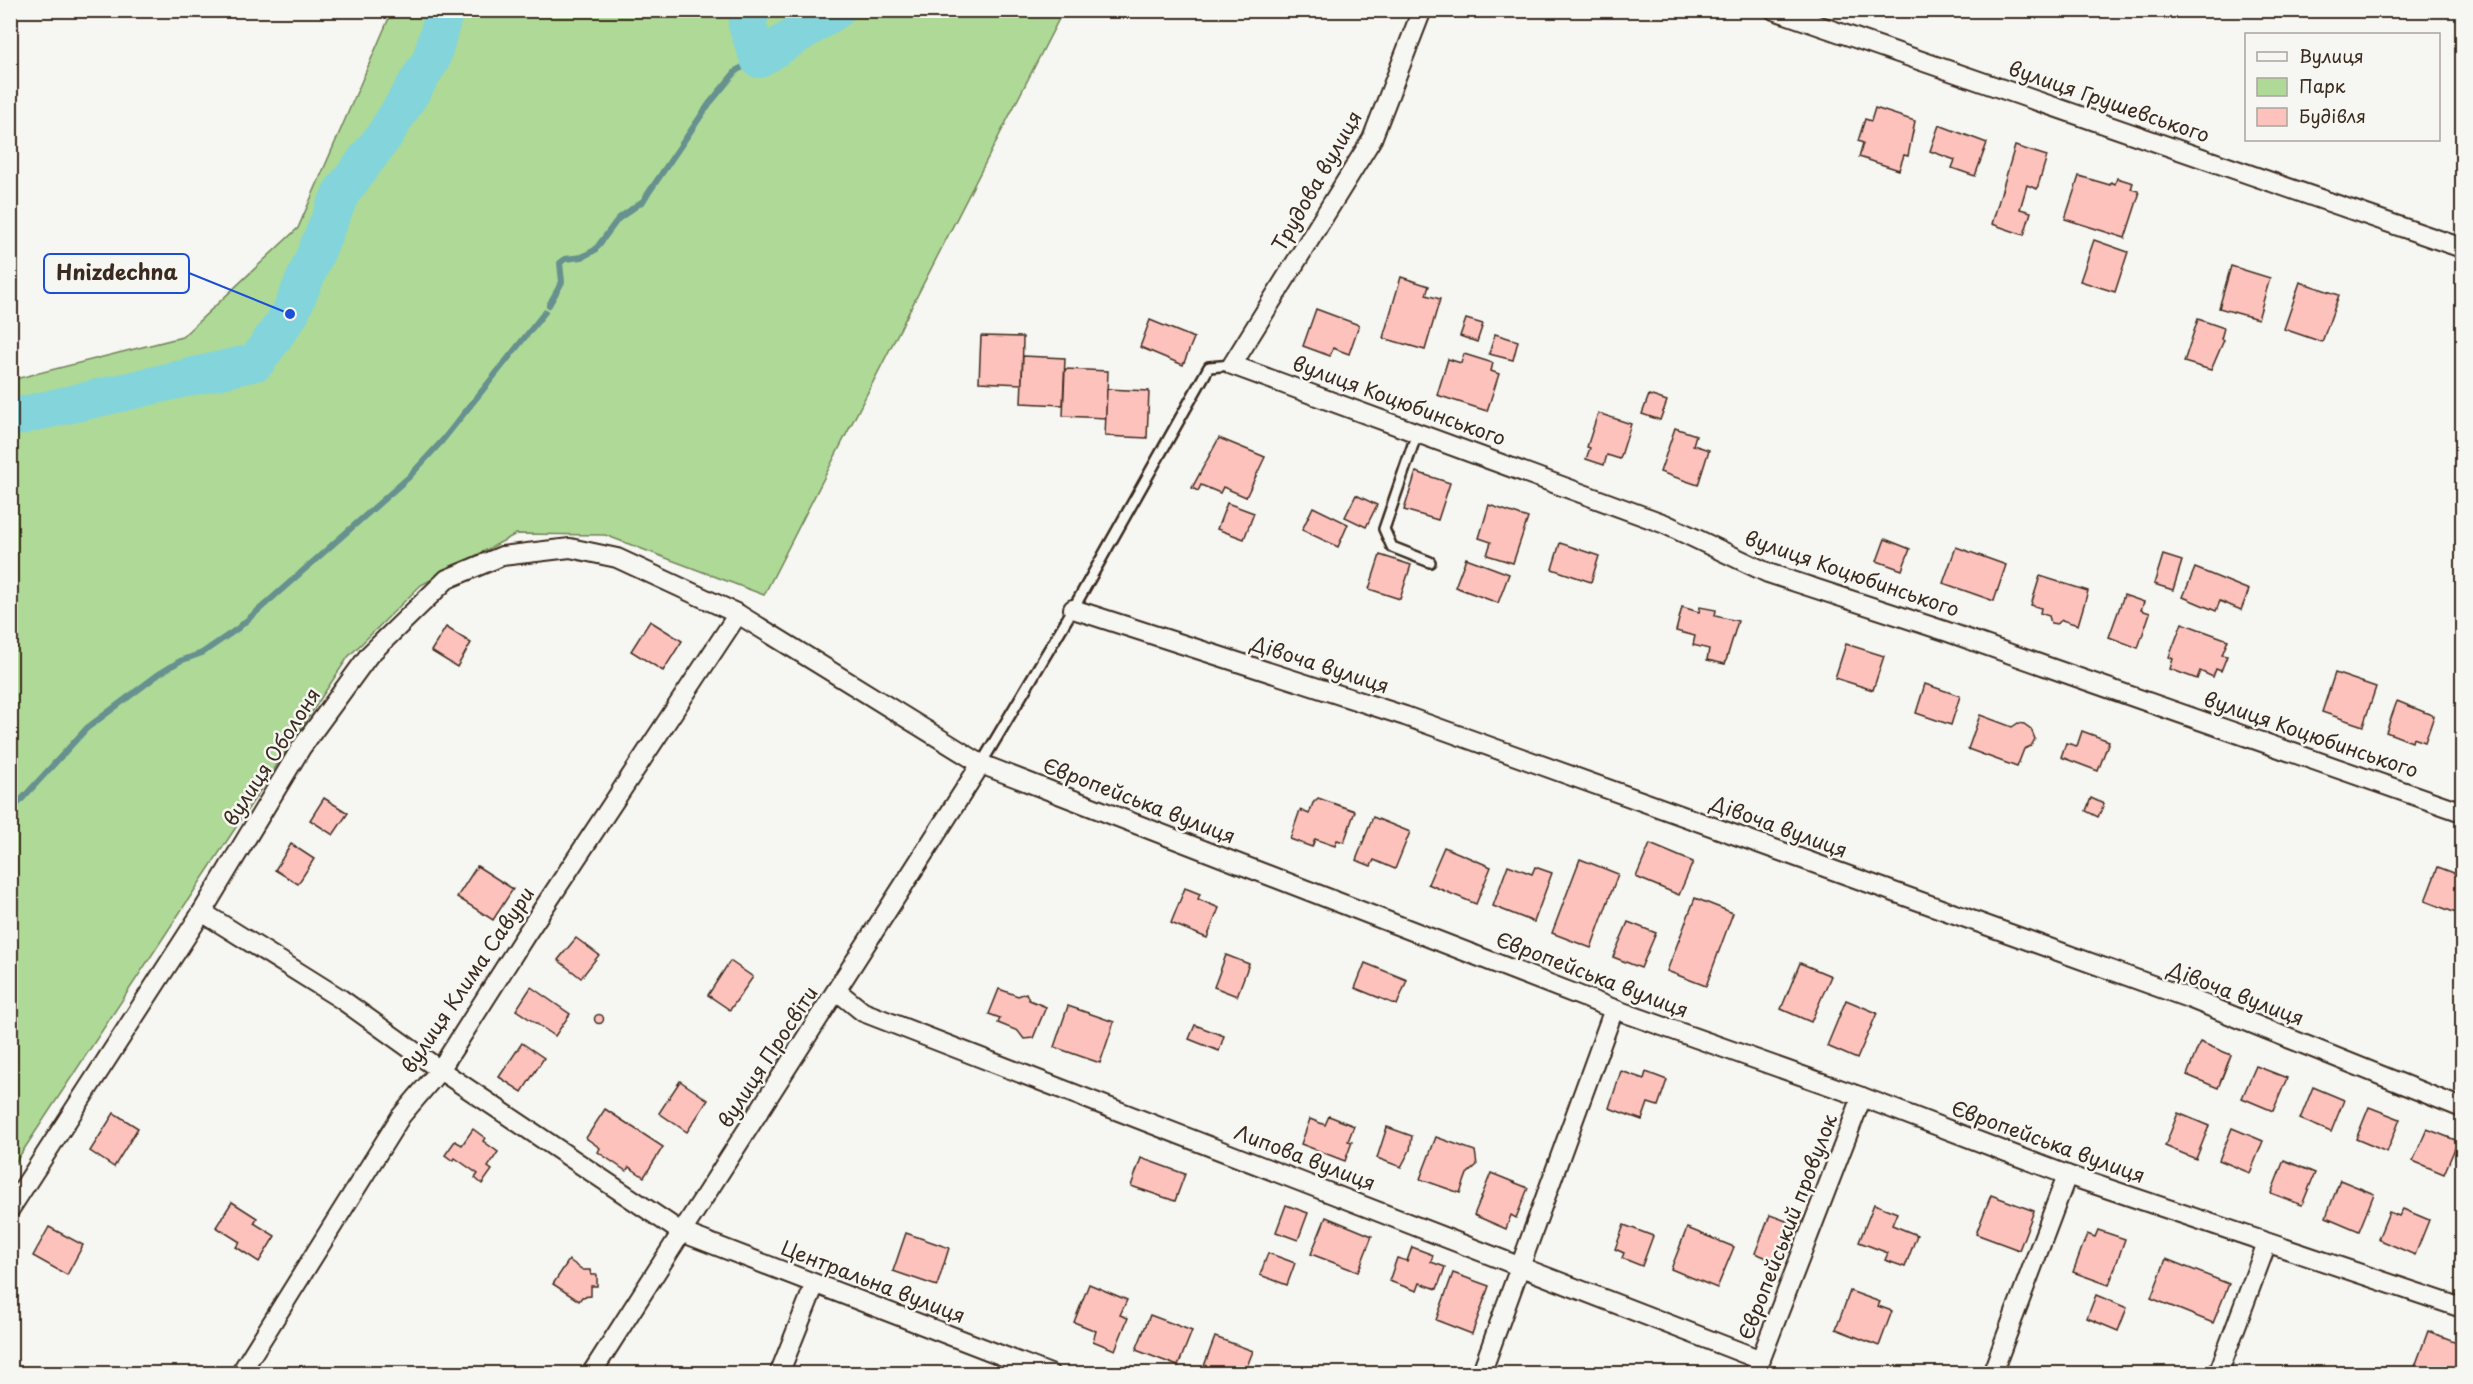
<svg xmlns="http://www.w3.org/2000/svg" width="2473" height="1384" viewBox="0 0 2473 1384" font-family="'Playpen Sans',sans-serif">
<rect width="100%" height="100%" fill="#f6f6f2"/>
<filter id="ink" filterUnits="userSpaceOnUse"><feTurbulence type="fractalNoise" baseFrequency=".0167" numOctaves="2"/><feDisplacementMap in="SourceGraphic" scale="12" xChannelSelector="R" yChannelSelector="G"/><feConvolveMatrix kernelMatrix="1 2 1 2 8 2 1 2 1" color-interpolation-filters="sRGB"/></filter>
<g filter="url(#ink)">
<path fill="#aed997" stroke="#74825a" stroke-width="1.5" d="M392,11H1063L764,595L605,535L516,534L421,585L348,657L11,1169V380L182,337L298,228Z"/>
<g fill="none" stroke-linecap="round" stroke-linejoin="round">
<g stroke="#66918f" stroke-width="6">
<path d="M549,305L562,282L560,263L565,259L582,257L595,250L618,219L643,201L709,104L737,70L759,59"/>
<path d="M10,812L87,728L159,674L180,661L202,653L237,629L409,477L442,441L545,312"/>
</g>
<g stroke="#83d5db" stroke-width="38">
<path d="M751,10L747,25L759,59L836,10"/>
<path d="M10,418L256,362L290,314L341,193L384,136L431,60L445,10"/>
</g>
</g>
<g fill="#fec2bc" stroke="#3b2a1e" stroke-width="1.5">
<path d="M1875,108L1915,121L1908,156L1904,155L1899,170L1859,157L1863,143L1858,141L1865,119L1871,121Z"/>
<path d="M1939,125L1987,143L1975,176L1952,168L1955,160L1930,151Z"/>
<path d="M2015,146L2047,156L2037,189L2027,185L2020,209L2031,212L2024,235L1992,224Z"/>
<path d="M2079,176L2110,185L2111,182L2115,184L2117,178L2133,183L2131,189L2138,191L2139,195L2125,238L2065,219Z"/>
<path d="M2094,240L2128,252L2115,292L2080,281Z"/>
<path d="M2231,266L2270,278L2258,319L2219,308Z"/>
<path d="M1401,277L1429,286L1426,295L1440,299L1425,350L1383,338Z"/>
<path d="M2300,282L2339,295L2322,342L2284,329Z"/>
<path d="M1316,309L1359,325L1349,354L1333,348L1330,356L1303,346Z"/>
<path d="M1466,319L1483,324L1477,342L1460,336Z"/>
<path d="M2198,319L2224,328L2221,339L2224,340L2211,370L2184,362Z"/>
<path d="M1150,320L1194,338L1183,365L1140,347Z"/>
<path d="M1495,334L1518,341L1513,360L1489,354Z"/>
<path d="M981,336L1023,337L1022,384L979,382Z"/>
<path d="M1464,354L1493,363L1491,371L1499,374L1487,411L1437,395L1448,359L1461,363Z"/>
<path d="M1023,356L1065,358L1063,405L1021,403Z"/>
<path d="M1065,369L1108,371L1106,418L1063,416Z"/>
<path d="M1107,389L1149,391L1147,438L1105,436Z"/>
<path d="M1649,395L1667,401L1660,420L1642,414Z"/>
<path d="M1598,413L1631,424L1620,459L1607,455L1604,465L1586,459L1590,448L1587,447Z"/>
<path d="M1675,428L1696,435L1693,445L1709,450L1698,485L1660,472Z"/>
<path d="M1219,438L1265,457L1246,497L1223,487L1220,493L1201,485L1198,491L1192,488Z"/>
<path d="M1416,472L1450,483L1438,520L1404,510Z"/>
<path d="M1356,495L1377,505L1366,527L1345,517Z"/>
<path d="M1227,503L1254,513L1244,539L1217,529Z"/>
<path d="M1489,505L1528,518L1513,563L1487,555L1491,542L1479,538Z"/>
<path d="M1313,507L1348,524L1338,547L1302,530Z"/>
<path d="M1885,539L1910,549L1902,570L1877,561Z"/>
<path d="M1560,543L1599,556L1591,582L1552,569Z"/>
<path d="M1956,547L2006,565L1994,601L1943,583Z"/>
<path d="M1380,555L1411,565L1400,599L1369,589Z"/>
<path d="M2163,555L2182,561L2173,590L2154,584Z"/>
<path d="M1466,558L1509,574L1498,603L1455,587Z"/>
<path d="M2195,568L2249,590L2241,610L2220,601L2216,611L2183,597Z"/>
<path d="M2040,576L2088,591L2078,625L2062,620L2057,624L2051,623L2049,616L2040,613L2041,608L2031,605Z"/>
<path d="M2124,595L2144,602L2141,610L2150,613L2138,648L2109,637Z"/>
<path d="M1682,607L1699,612L1700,607L1716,610L1715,616L1738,621L1725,664L1707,660L1709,649L1693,645L1695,636L1676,631Z"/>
<path d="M650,621L682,641L663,671L631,651Z"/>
<path d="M2182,623L2228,640L2222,655L2227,656L2221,671L2216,669L2213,677L2200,671L2197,679L2170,669L2173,659L2169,657Z"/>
<path d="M446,627L471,643L457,667L431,651Z"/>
<path d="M1846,644L1884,656L1873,690L1835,678Z"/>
<path d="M2335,673L2376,687L2363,726L2322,712Z"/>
<path d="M1925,684L1960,696L1951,725L1916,713Z"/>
<path d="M2397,701L2434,716L2425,742L2413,738L2412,742L2386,732Z"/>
<path d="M1980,715L2012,727L2018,723L2024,724L2031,729L2035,739L2031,746L2024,749L2017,767L1968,749Z"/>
<path d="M2082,731L2109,741L2098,771L2061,757L2066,743L2077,746Z"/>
<path d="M324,798L348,813L333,835L310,820Z"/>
<path d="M1318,798L1355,811L1344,842L1337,840L1335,846L1315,839L1312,847L1290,839L1300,810L1309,814L1313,803Z"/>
<path d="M2091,798L2104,804L2098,817L2086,811Z"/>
<path d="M1373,817L1410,832L1395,869L1374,860L1371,866L1356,860Z"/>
<path d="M291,844L314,859L298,884L275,870Z"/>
<path d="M1650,844L1693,862L1679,895L1636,877Z"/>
<path d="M1444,847L1491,867L1476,904L1428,884Z"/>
<path d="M1580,859L1618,874L1591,948L1552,933Z"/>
<path d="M1508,865L1532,874L1535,867L1552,873L1534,922L1493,906Z"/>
<path d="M477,866L513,889L493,920L457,897Z"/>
<path d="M2438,867L2462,876V896L2456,913L2425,901Z"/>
<path d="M1185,888L1200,894L1198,899L1219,908L1207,938L1171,923Z"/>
<path d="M1695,898L1733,913L1706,986L1667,971Z"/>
<path d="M1628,922L1656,933L1641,968L1613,957Z"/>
<path d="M576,938L599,955L581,978L558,960Z"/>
<path d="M1226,955L1249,964L1237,996L1214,987Z"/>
<path d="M730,961L753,977L730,1010L708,995Z"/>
<path d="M1365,963L1407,980L1397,1005L1355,988Z"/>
<path d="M1800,963L1831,976L1811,1022L1781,1009Z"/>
<path d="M531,987L570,1014L555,1036L516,1010Z"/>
<path d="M999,989L1018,996L1026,993L1029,1000L1046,1007L1033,1038L1024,1039L1018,1031L998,1023L1000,1018L989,1014Z"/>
<path d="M1846,1000L1877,1013L1857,1059L1827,1046Z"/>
<path d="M1068,1006L1114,1022L1100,1063L1054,1047Z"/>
<circle cx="599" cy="1019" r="4.5"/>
<path d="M1195,1025L1224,1036L1219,1051L1189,1039Z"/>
<path d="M2200,1042L2231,1055L2218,1088L2187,1075Z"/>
<path d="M522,1043L544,1058L522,1092L499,1077Z"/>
<path d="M2256,1066L2287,1078L2273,1111L2242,1098Z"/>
<path d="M1621,1071L1644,1079L1646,1072L1667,1080L1658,1106L1648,1103L1642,1120L1609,1108Z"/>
<path d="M680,1081L708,1100L687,1132L659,1113Z"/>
<path d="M2313,1087L2344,1100L2331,1132L2300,1119Z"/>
<path d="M2369,1107L2400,1119L2387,1152L2356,1139Z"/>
<path d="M605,1109L663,1147L644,1177L629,1167L626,1171L598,1152L600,1148L586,1138Z"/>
<path d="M114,1113L138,1128L114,1167L90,1151Z"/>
<path d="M2178,1113L2209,1126L2196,1159L2165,1146Z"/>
<path d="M1329,1116L1354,1126L1348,1141L1352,1142L1345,1161L1301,1144L1310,1119L1325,1125Z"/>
<path d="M1387,1127L1412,1136L1410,1150L1401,1167L1377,1158Z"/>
<path d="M2232,1128L2263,1141L2250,1173L2219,1160Z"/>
<path d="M473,1129L485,1138L483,1141L498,1152L488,1167L492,1170L482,1184L475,1178L478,1174L455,1158L453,1161L445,1155L455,1141L462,1145Z"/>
<path d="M2427,1129L2458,1141L2444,1174L2413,1161Z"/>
<path d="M1436,1137L1475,1151L1477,1165L1467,1174L1460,1193L1420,1179Z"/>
<path d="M1141,1158L1185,1174L1175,1201L1131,1186Z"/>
<path d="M2284,1160L2315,1173L2302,1205L2271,1193Z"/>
<path d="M1491,1173L1528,1188L1516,1218L1511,1215L1506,1229L1474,1215Z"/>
<path d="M2340,1180L2374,1194L2359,1231L2326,1217Z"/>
<path d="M1991,1195L2034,1211L2019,1250L1976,1234Z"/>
<path d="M232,1202L257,1218L254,1223L275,1236L259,1262L236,1247L240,1242L216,1227Z"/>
<path d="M1874,1204L1897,1213L1892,1225L1917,1235L1905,1267L1885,1260L1888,1253L1859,1242Z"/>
<path d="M1286,1205L1308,1213L1298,1240L1276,1232Z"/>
<path d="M2403,1209L2429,1220L2415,1255L2378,1239L2389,1212L2399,1216Z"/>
<path d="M1770,1215L1797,1225L1782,1264L1755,1253Z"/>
<path d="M1326,1217L1372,1236L1358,1272L1311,1254Z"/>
<path d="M1624,1225L1653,1236L1642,1266L1622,1258L1624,1253L1615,1249Z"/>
<path d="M49,1227L83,1245L67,1275L33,1256Z"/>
<path d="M1687,1228L1734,1247L1717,1288L1671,1269Z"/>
<path d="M2098,1230L2125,1239L2109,1285L2073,1272L2087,1234L2095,1237Z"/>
<path d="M906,1233L949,1248L937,1286L893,1271Z"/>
<path d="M1412,1247L1433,1255L1431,1262L1445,1267L1437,1289L1420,1283L1417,1291L1389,1281L1397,1258L1407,1261Z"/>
<path d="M1268,1253L1295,1263L1287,1285L1260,1275Z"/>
<path d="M2166,1259L2229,1284L2213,1323L2151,1298Z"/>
<path d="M569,1260L583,1270H590L591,1275H597V1286H591V1296L582,1297L579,1301L553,1284Z"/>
<path d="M1453,1273L1489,1286L1472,1334L1436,1320Z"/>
<path d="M1089,1284L1127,1300L1120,1315L1128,1318L1115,1350L1093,1341L1096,1331L1074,1322Z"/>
<path d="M1850,1291L1880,1302L1878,1306L1892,1311L1879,1346L1836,1329Z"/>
<path d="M2096,1295L2127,1308L2118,1331L2087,1318Z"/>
<path d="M1150,1315L1192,1331L1178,1366L1136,1350Z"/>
<path d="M2428,1331L2462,1344V1374L2413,1372Z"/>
<path d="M1215,1337L1253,1351L1244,1374H1201Z"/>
</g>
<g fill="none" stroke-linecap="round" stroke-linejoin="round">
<g stroke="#3b2a1e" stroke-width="14">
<g id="service">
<path d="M1417,433L1384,529L1392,547L1430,562"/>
<path d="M981,764L1073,609L1209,367L1232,365"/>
</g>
</g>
<g stroke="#3b2a1e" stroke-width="22">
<g id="minor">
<path d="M1422,10L1372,139L1232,365L1665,524L1768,573L1945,631L2462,812"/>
<path d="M1774,10L2462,248"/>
<path d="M1073,609L1405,716L2191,999L2462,1108"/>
<path d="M202,912L341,999L440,1070L681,1232L1050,1374"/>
<path d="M837,991L863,1012L1761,1360"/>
<path d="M10,1209L202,912L301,748L369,655L447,579L502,556L570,548L617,558L738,614L981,764L1614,1009L1862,1097L2067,1175L2462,1308"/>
<path d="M240,1374L401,1116L440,1070L525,936L738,614"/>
<path d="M591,1374L981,764"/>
<path d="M779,1374L815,1284"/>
<path d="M1481,1374L1614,1009"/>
<path d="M1755,1374L1862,1097"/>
<path d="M1992,1374L2067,1175"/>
<path d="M2218,1374L2267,1243"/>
</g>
</g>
<use href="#service" stroke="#f6f6f2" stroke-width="9"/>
<use href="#minor" stroke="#f6f6f2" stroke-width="18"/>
</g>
</g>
<g text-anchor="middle" stroke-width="5" stroke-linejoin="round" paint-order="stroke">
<g font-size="20" fill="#3b2a1e" stroke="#f6f6f2">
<text transform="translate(2109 102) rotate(19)" y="7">вулиця Грушевського</text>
<text transform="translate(1317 181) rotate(-60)" y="7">Трудова вулиця</text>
<text transform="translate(1399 401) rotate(20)" y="7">вулиця Коцюбинського</text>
<text transform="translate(1852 574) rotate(19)" y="7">вулиця Коцюбинського</text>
<text transform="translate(1320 665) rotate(18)" y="7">Дівоча вулиця</text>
<text transform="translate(2311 735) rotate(19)" y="7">вулиця Коцюбинського</text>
<text transform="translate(272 757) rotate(-57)" y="7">вулиця Оболоня</text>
<text transform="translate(1139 801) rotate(21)" y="7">Європейська вулиця</text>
<text transform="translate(1779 827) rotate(20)" y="7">Дівоча вулиця</text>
<text transform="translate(1592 975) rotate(21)" y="7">Європейська вулиця</text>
<text transform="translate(468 980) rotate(-56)" y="7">вулиця Клима Савури</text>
<text transform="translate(2236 994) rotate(21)" y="7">Дівоча вулиця</text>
<text transform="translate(768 1057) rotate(-57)" y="7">вулиця Просвіти</text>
<text transform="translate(2048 1142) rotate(20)" y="7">Європейська вулиця</text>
<text transform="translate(1305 1158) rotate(21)" y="7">Липова вулиця</text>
<text transform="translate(1788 1227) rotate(-69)" y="7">Європейський провулок</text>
<text transform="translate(873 1282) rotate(21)" y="7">Центральна вулиця</text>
</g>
</g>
<path fill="none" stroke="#1d4ed8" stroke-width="2" d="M290 314L189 273"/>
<circle fill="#1d4ed8" stroke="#f6f6f2" stroke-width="2" cx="290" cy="314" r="6"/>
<rect fill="#f6f6f2" stroke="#1d4ed8" stroke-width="2" x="44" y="254" width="145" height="39" rx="6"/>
<g font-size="21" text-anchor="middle" font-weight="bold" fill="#3b2a1e">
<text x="117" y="280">Hnizdechna</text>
</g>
<rect width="2473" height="1384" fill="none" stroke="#f6f6f2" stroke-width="36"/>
<rect x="18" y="18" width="2437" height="1348" fill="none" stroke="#3b2a1e" stroke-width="2" filter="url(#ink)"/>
<rect x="2245" y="33" width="195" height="108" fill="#f6f6f2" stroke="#aba49d" stroke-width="1.5"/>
<rect x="2257" y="52" width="30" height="9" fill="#f6f6f2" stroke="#aba49d" stroke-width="1.5"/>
<text x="2299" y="63" font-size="18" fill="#3b2a1e">Вулиця</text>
<rect x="2257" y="78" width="30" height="18" fill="#aed997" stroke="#aba49d" stroke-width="1.5"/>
<text x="2299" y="93" font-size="18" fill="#3b2a1e">Парк</text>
<rect x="2257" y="108" width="30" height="18" fill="#fec2bc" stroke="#aba49d" stroke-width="1.5"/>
<text x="2299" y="123" font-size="18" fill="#3b2a1e">Будівля</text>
</svg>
